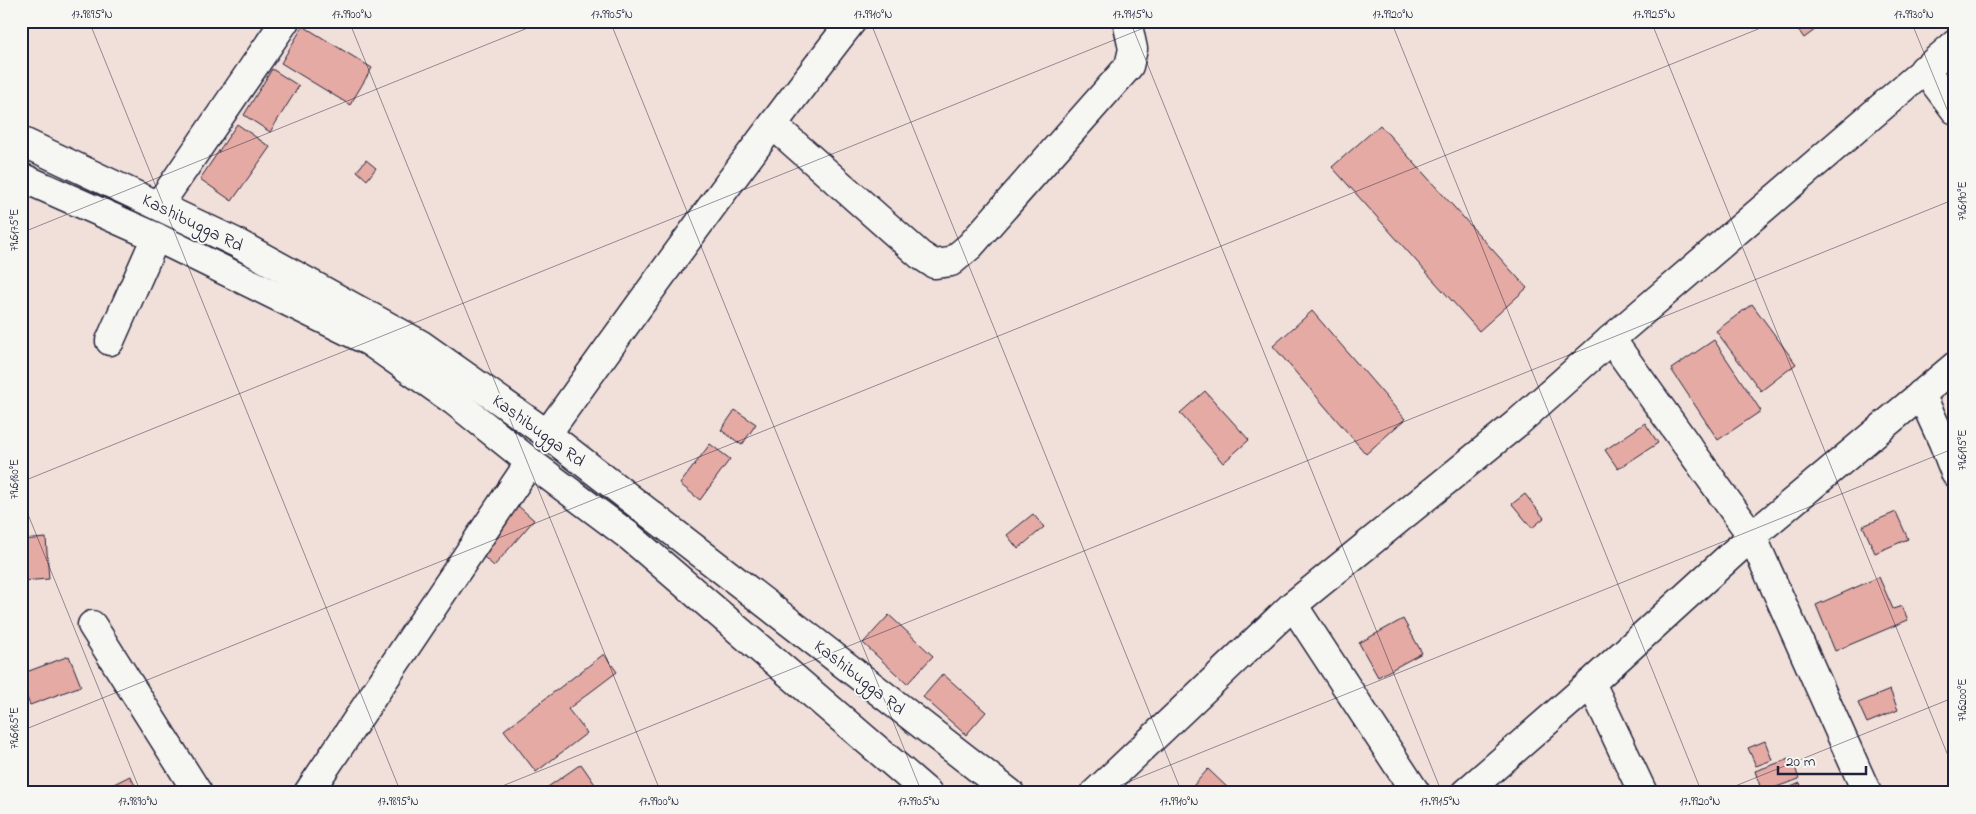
<svg xmlns="http://www.w3.org/2000/svg" width="1976" height="814" viewBox="0 0 1976 814" font-family="'Indie Flower',sans-serif">
<rect width="100%" height="100%" fill="#f1dfda"/>
<filter id="ink" filterUnits="userSpaceOnUse"><feTurbulence type="fractalNoise" baseFrequency=".02" numOctaves="2"/><feDisplacementMap in="SourceGraphic" scale="10" xChannelSelector="R" yChannelSelector="G"/><feConvolveMatrix kernelMatrix="1 2 1 2 8 2 1 2 1" color-interpolation-filters="sRGB"/></filter>
<g filter="url(#ink)">
<g fill="#e5aaa3" stroke="#22223b">
<path d="M1792,21H1827L1804,38Z"/>
<path d="M303,26L372,68L350,105L281,63Z"/>
<path d="M272,69L299,86L270,132L244,115Z"/>
<path d="M237,124L270,147L232,201L200,179Z"/>
<path d="M1380,125L1527,288L1479,331L1332,167Z"/>
<path d="M366,160L376,168L367,180L357,171Z"/>
<path d="M1752,304L1796,364L1761,391L1716,331Z"/>
<path d="M1312,311L1405,419L1366,454L1273,346Z"/>
<path d="M1714,340L1761,411L1718,440L1671,369Z"/>
<path d="M1205,391L1249,440L1223,463L1180,413Z"/>
<path d="M735,410L756,424L742,445L721,430Z"/>
<path d="M1645,423L1658,443L1618,469L1605,450Z"/>
<path d="M710,444L730,459L700,500L680,484Z"/>
<path d="M1525,494L1544,518L1532,528L1512,504Z"/>
<path d="M516,504L534,520L494,566L476,550Z"/>
<path d="M1896,512L1908,539L1875,553L1863,526Z"/>
<path d="M1033,514L1044,527L1018,549L1007,535Z"/>
<path d="M46,538L49,579L21,581V540Z"/>
<path d="M1879,577L1893,609L1902,606L1908,620L1835,651L1816,605Z"/>
<path d="M889,615L933,656L907,684L863,643Z"/>
<path d="M1403,619L1422,653L1378,677L1359,643Z"/>
<path d="M604,654L617,672L568,709L587,733L536,772L504,730Z"/>
<path d="M69,656L81,686L30,705L21,683V674Z"/>
<path d="M943,674L986,712L966,735L923,697Z"/>
<path d="M1890,690L1898,710L1867,723L1858,703Z"/>
<path d="M1765,741L1772,760L1756,766L1748,748Z"/>
<path d="M1792,758L1799,779L1762,792L1755,771Z"/>
<path d="M581,764L601,793H544L542,791Z"/>
<path d="M1208,769L1230,790L1228,793H1187Z"/>
<path d="M130,776L139,793H116L112,785Z"/>
<path d="M1800,783L1804,793H1777Z"/>
</g>
<g fill="none" stroke-linecap="round" stroke-linejoin="round">
<g stroke="#22223b" stroke-width="31">
<g id="street">
<path d="M1924,69L1955,110"/>
<path d="M773,125L920,255L934,264L951,262L970,246L1129,66L1133,49L1127,21"/>
<path d="M159,205L285,21"/>
<path d="M1611,339L1752,536L1867,793"/>
<path d="M110,341L156,237"/>
<path d="M1921,394L1943,442L1955,473"/>
<path d="M547,434C646,295 747,156 852,21"/>
<path d="M1293,605L1416,793"/>
<path d="M92,625L198,793"/>
<path d="M1591,683L1643,793"/>
<path d="M308,793L530,462"/>
<path d="M1095,793L1293,605L1516,424L1611,339L1955,44"/>
<path d="M1465,793L1591,683L1752,536L1955,366"/>
</g>
</g>
<g stroke="#22223b" stroke-width="31">
<g id="secondary">
<path d="M21,141L235,242L420,344L547,434L1010,793"/>
<path d="M21,177L156,237L370,342L454,401L530,462L629,536L928,793"/>
</g>
</g>
<use href="#street" stroke="#f6f6f2" stroke-width="28"/>
<use href="#secondary" stroke="#f6f6f2" stroke-width="28"/>
</g>
</g>
<path fill="none" stroke="#22223b" stroke-width="1" stroke-opacity="0.45" d="M89,21L401,793M349,21L661,793M610,21L922,793M870,21L1182,793M1130,21L1442,793M1391,21L1702,793M1651,21L1955,773M1911,21L1955,129M21,233L545,21M21,482L1161,21M21,497L141,793M21,731L1778,21M485,793L1955,199M1101,793L1955,448M1718,793L1955,697"/>
<g text-anchor="middle" stroke-width="4" stroke-linejoin="round" paint-order="stroke">
<g font-size="18" fill="#22223b" stroke="#f6f6f2">
<text transform="translate(193 222) rotate(26)" y="6">Kashibugga Rd</text>
<text transform="translate(539 430) rotate(36)" y="6">Kashibugga Rd</text>
<text transform="translate(860 677) rotate(38)" y="6">Kashibugga Rd</text>
</g>
</g>
<rect width="1976" height="814" fill="none" stroke="#f6f6f2" stroke-width="55"/>
<path d="M1778 766v8h88v-8" fill="none" stroke="#22223b" stroke-width="2.5"/>
<text x="1786" y="766" font-size="15" fill="#22223b" stroke="#f6f6f2" stroke-width="4" paint-order="stroke">20 m</text>
<rect x="28" y="28" width="1920" height="758" fill="none" stroke="#22223b" stroke-width="2"/>
<g font-size="12" text-anchor="middle" fill="#22223b">
<text x="92" y="18">17.9895°N</text>
<text x="352" y="18">17.9900°N</text>
<text x="612" y="18">17.9905°N</text>
<text x="873" y="18">17.9910°N</text>
<text x="1133" y="18">17.9915°N</text>
<text x="1393" y="18">17.9920°N</text>
<text x="1654" y="18">17.9925°N</text>
<text x="1914" y="18">17.9930°N</text>
<text transform="translate(1962 201) rotate(-90)" y="4">79.6190°E</text>
<text transform="translate(14 230) rotate(-90)" y="4">79.6175°E</text>
<text transform="translate(1962 450) rotate(-90)" y="4">79.6195°E</text>
<text transform="translate(14 479) rotate(-90)" y="4">79.6180°E</text>
<text transform="translate(1962 700) rotate(-90)" y="4">79.6200°E</text>
<text transform="translate(14 728) rotate(-90)" y="4">79.6185°E</text>
<text x="138" y="805">17.9890°N</text>
<text x="398" y="805">17.9895°N</text>
<text x="659" y="805">17.9900°N</text>
<text x="919" y="805">17.9905°N</text>
<text x="1179" y="805">17.9910°N</text>
<text x="1440" y="805">17.9915°N</text>
<text x="1700" y="805">17.9920°N</text>
</g>
</svg>
